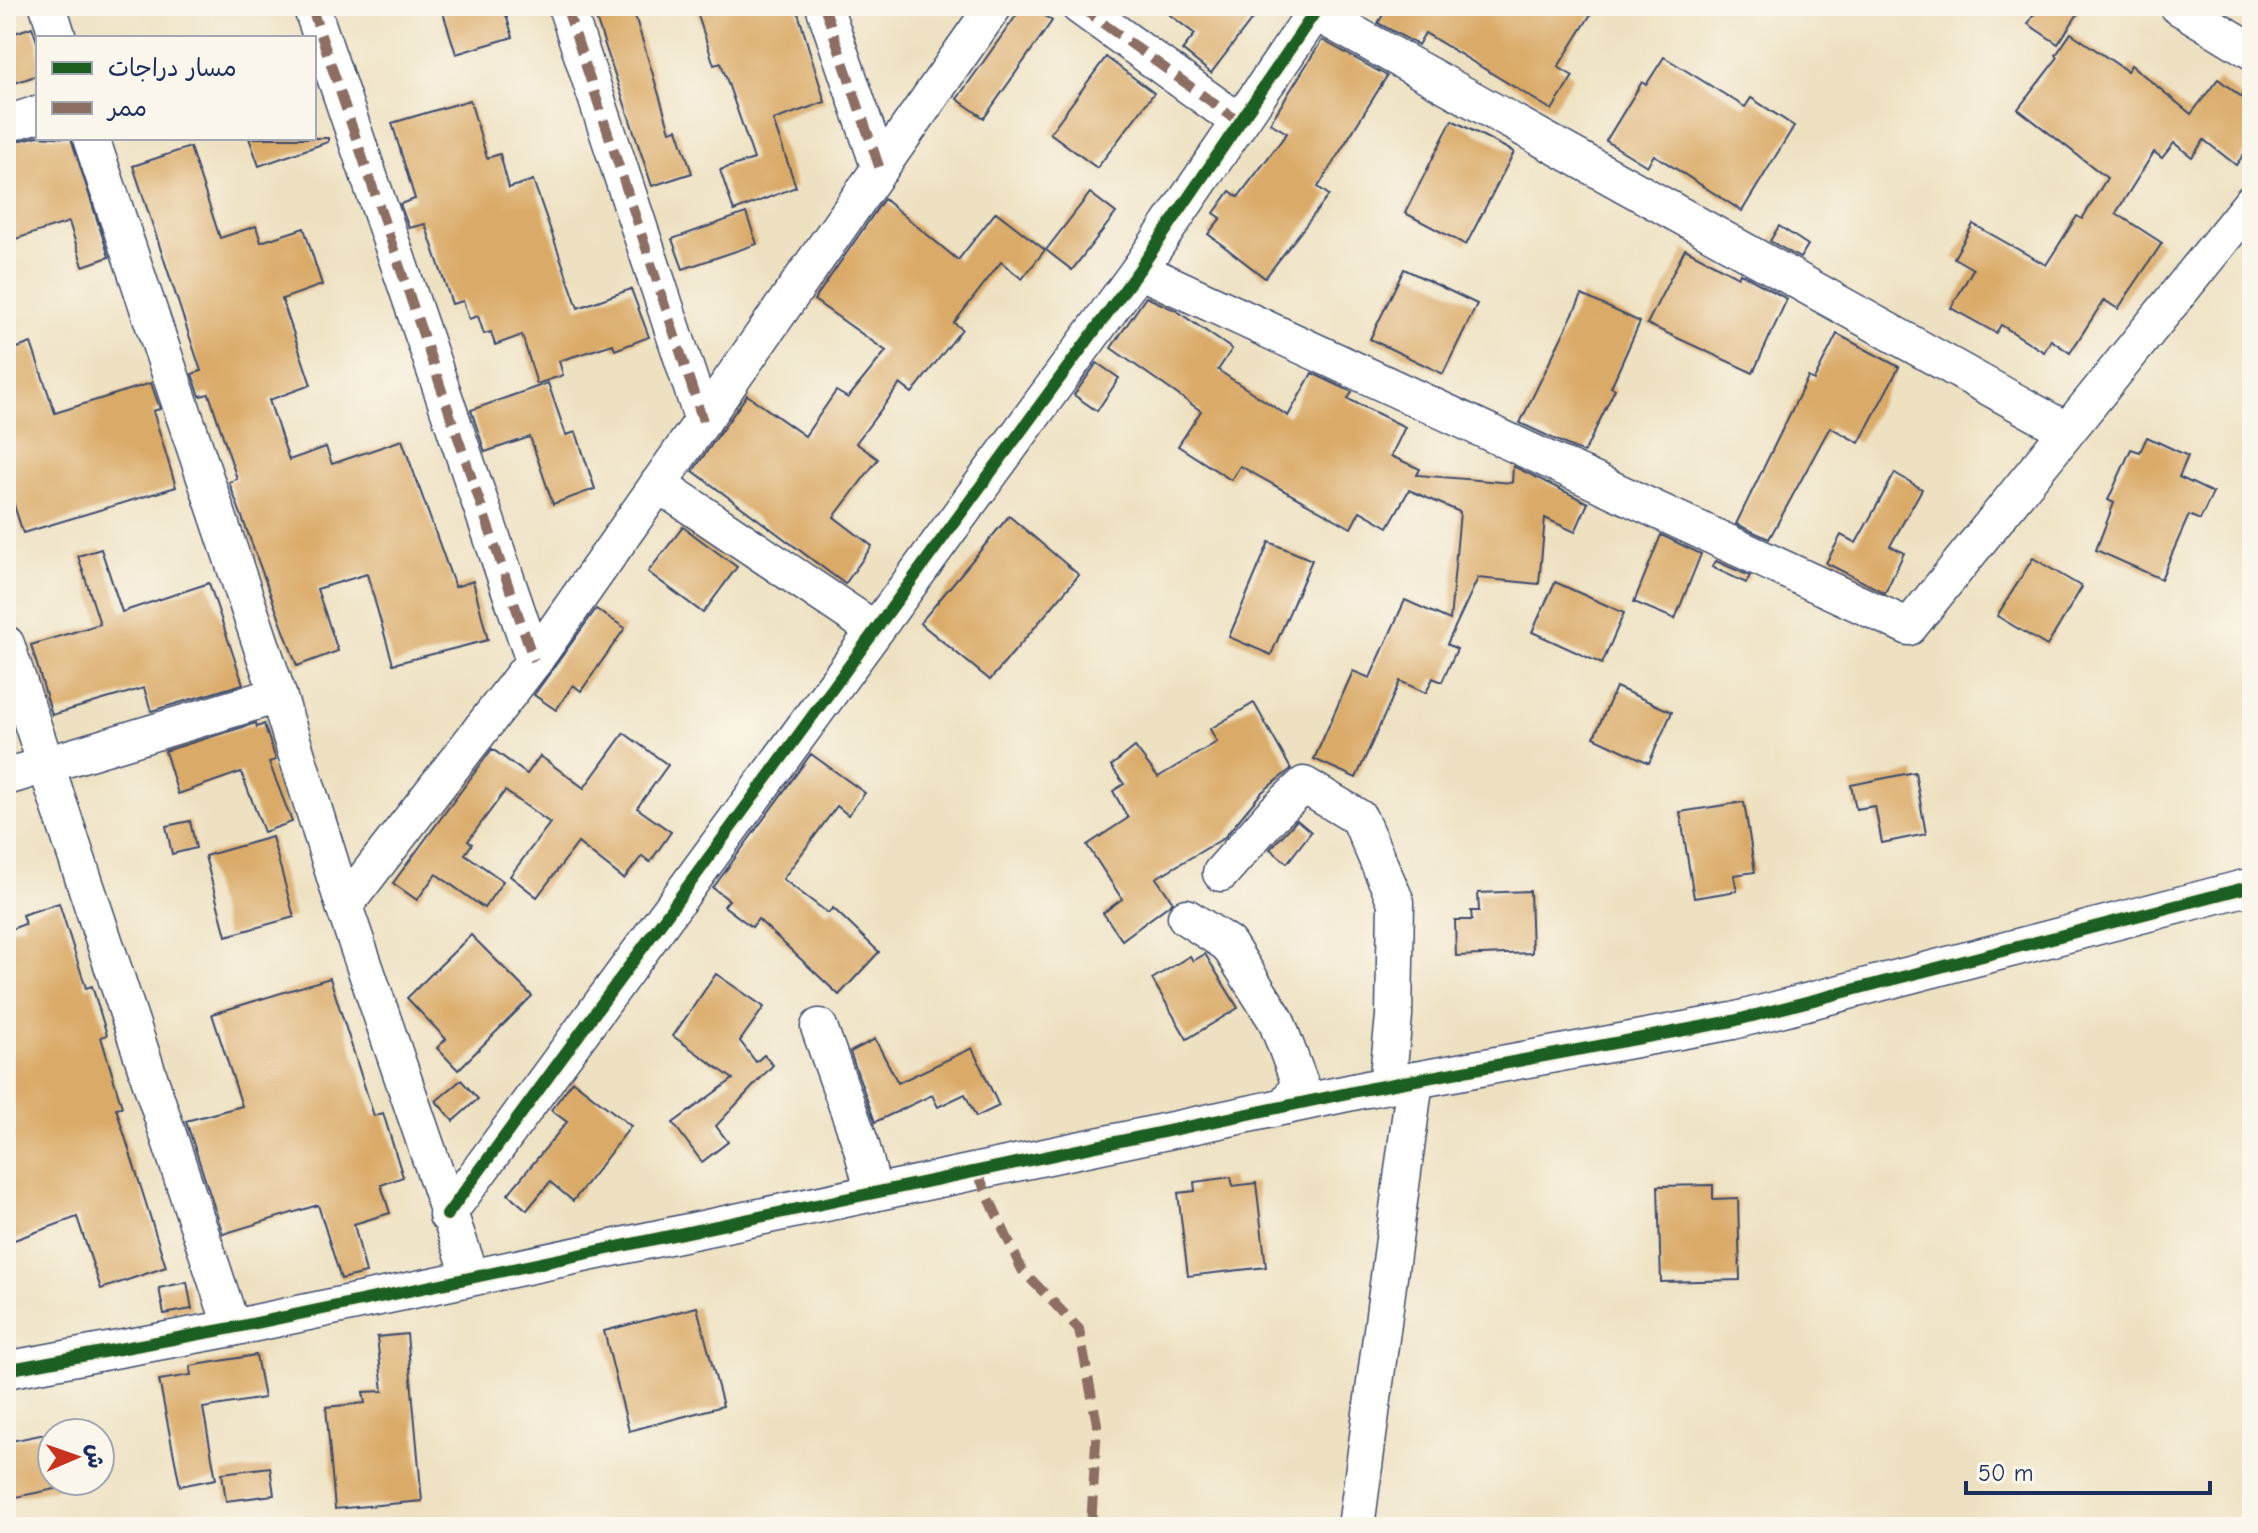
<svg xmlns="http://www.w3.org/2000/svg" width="2258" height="1533" viewBox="0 0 2258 1533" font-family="'Comic Neue','Playpen Sans Arabic',sans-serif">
<rect width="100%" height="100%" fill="#fbf7ec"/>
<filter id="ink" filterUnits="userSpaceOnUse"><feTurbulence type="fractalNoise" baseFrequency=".0125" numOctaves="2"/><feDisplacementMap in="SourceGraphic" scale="16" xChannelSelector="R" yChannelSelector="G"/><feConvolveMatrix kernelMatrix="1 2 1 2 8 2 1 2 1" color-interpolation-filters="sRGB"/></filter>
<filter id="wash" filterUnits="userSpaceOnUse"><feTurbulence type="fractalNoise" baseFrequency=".006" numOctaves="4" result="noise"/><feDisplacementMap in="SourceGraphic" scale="32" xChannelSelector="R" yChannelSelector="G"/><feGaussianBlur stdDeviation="1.8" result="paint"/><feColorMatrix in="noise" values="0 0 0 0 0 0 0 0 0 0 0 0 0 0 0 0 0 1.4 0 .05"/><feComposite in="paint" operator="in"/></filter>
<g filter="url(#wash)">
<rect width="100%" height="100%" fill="#eee1c1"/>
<g id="blocks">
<g fill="#daaa67">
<path d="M441,6H503L513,37L456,54Z"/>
<path d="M592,6H632L670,131L677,129L692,173L652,186Z"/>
<path d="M695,6H796L825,102L773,120L796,187L734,211L720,170L754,159L721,63L714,65Z"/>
<path d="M1023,6H1031L1052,21L984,118L957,99Z"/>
<path d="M1158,6H1262L1211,73L1182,50L1195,34Z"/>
<path d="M1384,6H1596L1558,67L1573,76L1552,110L1425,33L1418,45L1378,23L1387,8Z"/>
<path d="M2039,6H2083L2058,44L2028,24Z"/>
<path d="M32,27L38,44V75L6,86V36Z"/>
<path d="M2071,33L2127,71L2131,65L2191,114L2218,79L2252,105V143L2236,165L2204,140L2192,157L2174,143L2162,158L2154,152L2116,213L2162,243L2118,309L2104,300L2070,353L2051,340L2044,352L2001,325L1996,333L1951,308L1973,269L1954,258L1973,224L2046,265L2077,216L2082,219L2107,178L2018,109L2058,57L2056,55Z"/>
<path d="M1322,40L1387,76L1318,187L1329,195L1265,278L1208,234L1221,218L1214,213L1230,191L1238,197L1287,133L1270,123Z"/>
<path d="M1106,57L1154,93L1097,168L1050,133Z"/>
<path d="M1664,57L1745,107L1751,98L1794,126L1742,211L1654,155L1647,166L1606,141L1642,82L1646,85Z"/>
<path d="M470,100L487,158L500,154L509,188L533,180L578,308L631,289L649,337L615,350L613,344L559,361L563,375L537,384L522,335L495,345L491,332L484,334L478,316L469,319L463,301L452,304L425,224L409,228L400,204L415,199L392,123Z"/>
<path d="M1452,120L1514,152L1466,245L1405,213Z"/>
<path d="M38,136L71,138L109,257L83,266L69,222L6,242V144Z"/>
<path d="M249,138H328V142L259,166Z"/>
<path d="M190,147L220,238L256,226L261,242L304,228L322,285L282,299L311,385L269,400L289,460L326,447L332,464L402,440L455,587L473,581L488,640L393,664L367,574L317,589L338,651L297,666L229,482L237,479L209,394L200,396L192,374L201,371L133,166Z"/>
<path d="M1090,193L1116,213L1072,270L1046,250Z"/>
<path d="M884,199L958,260L996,212L1045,250L1022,279L1001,262L954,323L962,329L912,393L900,384L856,443L878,459L834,517L872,546L845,584L693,471L747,395L805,436L836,391L848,398L886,351L814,300Z"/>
<path d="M746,213L757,244L683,269L672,239Z"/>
<path d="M1779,226L1808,245L1800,258L1770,241Z"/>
<path d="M1685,249L1738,277L1740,273L1787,299L1753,373L1647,324Z"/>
<path d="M1404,269L1477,304L1443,374L1370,339Z"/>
<path d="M1582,295L1640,322L1611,387L1615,389L1584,453L1520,423Z"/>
<path d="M1146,297L1175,310L1232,349L1218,370L1288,416L1312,373L1352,392L1348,399L1405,427L1391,456L1420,469L1417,475L1512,483L1513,466L1588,503L1575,532L1545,518L1539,584L1478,578L1447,644L1457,649L1442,682L1433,678L1426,693L1400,681L1356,778L1314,759L1353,671L1370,678L1405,600L1450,620L1460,512L1409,490L1388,527L1360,511L1351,528L1240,466L1231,480L1178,446L1201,411L1111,348Z"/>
<path d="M1837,334L1899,367L1859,443L1830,427L1769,539L1736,524L1808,377L1814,380Z"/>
<path d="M31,343L55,413L151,383L160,409L153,411L176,487L23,533L6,480V352Z"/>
<path d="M1097,363L1119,378L1097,411L1074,395Z"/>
<path d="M548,383L566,435L576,432L595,489L553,504L530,437L485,452L471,410Z"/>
<path d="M2147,437L2188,456L2179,477L2213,493L2200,520L2189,515L2161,579L2096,550L2114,503L2108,500L2131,449L2140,452Z"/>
<path d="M1895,473L1922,489L1890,546L1904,553L1885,593L1826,563L1841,535L1856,543Z"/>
<path d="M1009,516L1079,575L990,680L920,623Z"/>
<path d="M683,527L737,567L703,613L648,572Z"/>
<path d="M1661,535L1701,554L1675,619L1634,602Z"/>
<path d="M1269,542L1312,560L1271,655L1229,637Z"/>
<path d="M101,549L122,612L209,583L243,684L151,711L144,688L52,715L31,645L100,624L78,556Z"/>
<path d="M2033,558L2082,587L2047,646L1997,616Z"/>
<path d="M1716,561L1750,576L1746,583L1712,567Z"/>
<path d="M1555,582L1624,613L1602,664L1532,632Z"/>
<path d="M596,609L625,628L581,691L573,685L556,710L534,695Z"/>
<path d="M1616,687L1672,712L1649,763L1594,737Z"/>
<path d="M1254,703L1291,769L1262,792L1224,838L1156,878L1173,902L1122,940L1103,913L1122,899L1087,845L1128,818L1113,791L1124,784L1111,766L1135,747L1158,777L1217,742L1210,729Z"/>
<path d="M256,723L257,727L264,724L276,760L269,762L292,822L264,832L241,772L178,794L165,751Z"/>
<path d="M624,733L668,765L637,808L671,832L650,862L642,856L624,879L578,843L537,897L510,876L550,823L505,791L468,841L472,844L465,854L503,881L484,908L436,874L417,900L393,883L492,749L527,774L540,756L584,788Z"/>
<path d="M811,754L865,793L848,815L837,806L783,879L828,913L833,908L879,952L839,995L758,919L752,927L724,906L729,900L713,888Z"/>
<path d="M1915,772L1926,834L1882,843L1875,806L1856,809L1851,785Z"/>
<path d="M1744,802L1755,872L1734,875L1737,891L1694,898L1680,812Z"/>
<path d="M1297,820L1311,832L1287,863L1270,849Z"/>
<path d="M190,821L196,848L172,854L166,826Z"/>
<path d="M272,837L294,917L226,936L205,856Z"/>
<path d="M1530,891L1532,953L1456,956L1455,920H1472L1471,911H1479L1478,893Z"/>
<path d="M59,903L86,988L92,986L107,1035L101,1037L122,1107L116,1108L166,1267L101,1289L77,1217L6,1243V931L25,924L22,915Z"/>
<path d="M471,935L532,996L458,1070L437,1048L446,1039L407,998Z"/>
<path d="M1205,954L1238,1008L1187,1039L1152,979L1190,956L1193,961Z"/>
<path d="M716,974L764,1007L740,1041L756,1062L764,1055L773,1065L716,1126L728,1142L702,1162L673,1123L733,1079L673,1036Z"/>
<path d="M330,978L374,1116L383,1113L403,1177L381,1185L390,1213L354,1224L366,1273L341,1279L318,1205L223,1234L186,1121L242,1106L212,1014Z"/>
<path d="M875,1039L898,1083L972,1048L999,1106L976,1117L965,1094L938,1107L932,1095L875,1122L850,1052Z"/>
<path d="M461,1080L478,1099L453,1121L436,1101Z"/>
<path d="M573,1081L631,1126L573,1201L550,1182L527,1210L508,1194L567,1122L551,1110Z"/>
<path d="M1231,1177L1233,1186L1256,1183L1266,1267L1188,1276L1178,1193L1195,1191L1194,1182Z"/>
<path d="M1713,1185V1199L1738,1198L1740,1280L1661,1282L1658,1186Z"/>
<path d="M187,1282L192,1309L164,1314L159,1288Z"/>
<path d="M697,1307L723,1406L629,1431L604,1331Z"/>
<path d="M407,1334L422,1501L335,1509L326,1407L365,1403L363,1392L383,1391L377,1337Z"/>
<path d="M256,1355L264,1398L203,1408L216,1479L180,1486L159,1380L191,1375L190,1366Z"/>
<path d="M55,1432L52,1481H64L65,1487L6,1499V1442Z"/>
<path d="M270,1467L274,1495L226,1501L222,1473Z"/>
</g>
</g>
</g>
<g filter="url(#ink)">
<use href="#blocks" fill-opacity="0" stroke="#3b4a6d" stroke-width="2"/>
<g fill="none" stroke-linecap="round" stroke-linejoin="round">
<g stroke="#3b4a6d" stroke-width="39">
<g id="street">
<path d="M48,6L58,38"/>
<path d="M311,6L534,661"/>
<path d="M566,6L703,421"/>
<path d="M824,6L880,169"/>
<path d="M1079,6L1238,121"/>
<path d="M2178,6L2252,51"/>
<path d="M1315,12L2066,430"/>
<path d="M6,124L38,114"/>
<path d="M91,138L278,695L344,906L471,1277"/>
<path d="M1139,270L1909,627L2252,202"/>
<path d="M658,484L875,630"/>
<path d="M6,644L232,1328"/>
<path d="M6,777L278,695"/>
<path d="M1221,873L1272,815L1304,785L1359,818L1396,902L1394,1016L1387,1085"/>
<path d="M344,906L534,661L994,6"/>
<path d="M1186,917L1228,944L1276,1020L1300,1084L1285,1106"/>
<path d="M819,1027L861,1145L874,1193"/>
<path d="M447,1215L1139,270L1319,6"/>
<path d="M6,1370L232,1328L1367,1089L1733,1021L2252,886"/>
<path d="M1356,1527L1415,1080"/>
</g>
</g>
<use href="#street" stroke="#fff" stroke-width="36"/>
<g stroke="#8d6e63" stroke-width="10" stroke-dasharray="20 10" stroke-linecap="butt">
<path d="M311,6L534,661"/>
<path d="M566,6L703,421"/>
<path d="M824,6L880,169"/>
<path d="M1079,6L1238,121"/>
<path d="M977,1172L1022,1270L1079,1329L1097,1424L1091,1527"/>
</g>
<g stroke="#fbf7ec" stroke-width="17">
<g id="cycleway">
<path d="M447,1215L1139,270L1319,6"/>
<path d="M6,1370L232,1328L1367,1089L1733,1021L2252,886"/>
</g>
</g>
<use href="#cycleway" stroke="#1b5e20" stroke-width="12"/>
</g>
</g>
<rect width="2258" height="1533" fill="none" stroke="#fbf7ec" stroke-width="32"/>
<rect x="36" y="36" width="280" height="104" fill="#fbf7ec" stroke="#a1a7b3" stroke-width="2"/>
<rect x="52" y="62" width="40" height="12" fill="#1b5e20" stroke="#a1a7b3" stroke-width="2"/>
<text x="108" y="76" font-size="24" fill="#1b2f5e">مسار دراجات</text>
<rect x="52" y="102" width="40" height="12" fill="#8d6e63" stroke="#a1a7b3" stroke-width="2"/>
<text x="108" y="116" font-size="24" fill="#1b2f5e">ممر</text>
<g transform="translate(76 1457) rotate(88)"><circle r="38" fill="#fbf7ec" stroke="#a1a7b3" stroke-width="2"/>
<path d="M0-6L14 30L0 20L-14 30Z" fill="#c8321e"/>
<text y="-12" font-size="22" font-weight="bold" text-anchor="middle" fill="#1b2f5e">ش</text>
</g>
<path d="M1966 1481v12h244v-12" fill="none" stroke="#1b2f5e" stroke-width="4"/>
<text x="1978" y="1481" font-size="24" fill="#1b2f5e" stroke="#fbf7ec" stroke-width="6" paint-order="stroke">50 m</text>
</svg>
